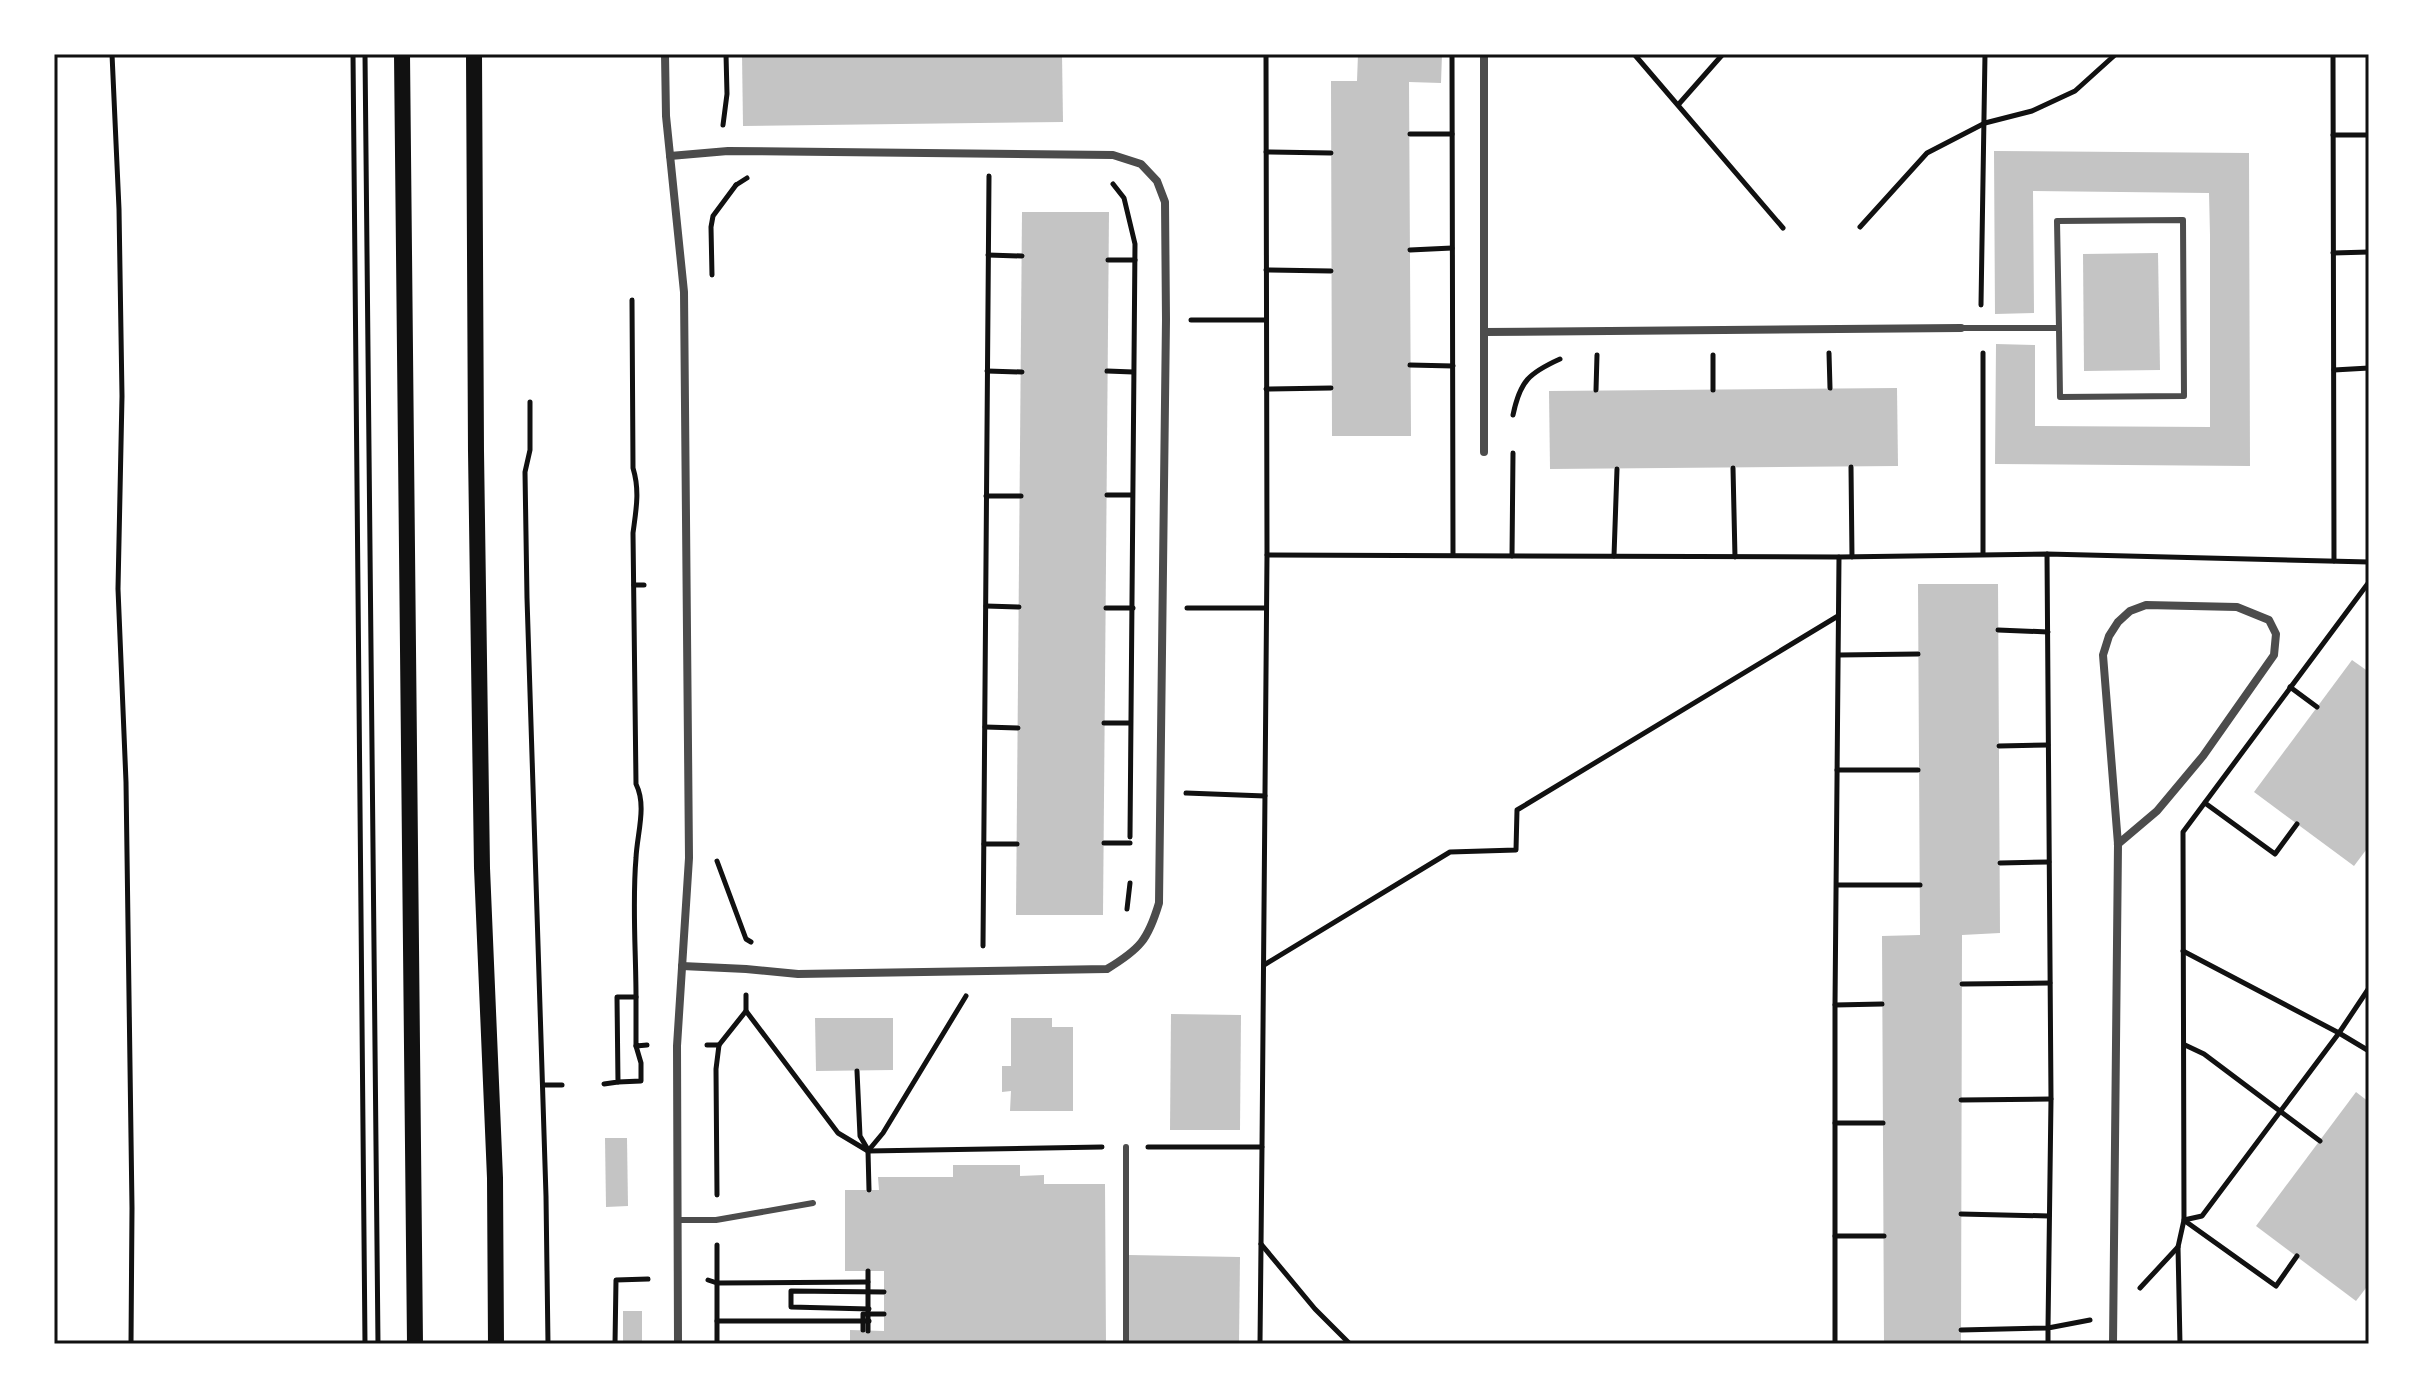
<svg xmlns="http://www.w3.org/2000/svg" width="2423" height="1398" viewBox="0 0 2423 1398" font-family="'Titillium Web',sans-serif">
<rect width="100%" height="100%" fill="#fff"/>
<g fill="#c4c4c4">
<path d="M742,54H1062L1063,122L743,126Z"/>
<path d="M1358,54H1442L1441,83L1409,82L1411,436H1332L1331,81H1357Z"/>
<path d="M1994,151L2249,153L2250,466L1995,464L1996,344L2035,345V426L2210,427V235L2209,193L2033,191L2034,313L1995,314Z"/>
<path d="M1022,212H1109L1103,915H1016Z"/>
<path d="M2158,253L2160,370L2084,371L2083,254Z"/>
<path d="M1897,388L1898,466L1550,469L1549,391Z"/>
<path d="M1918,584H1998L2000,933L1962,935L1961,1344H1884L1882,936L1920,935Z"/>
<path d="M2352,660L2369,672V846L2354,866L2254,792Z"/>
<path d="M1171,1014L1241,1015L1240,1130H1170Z"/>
<path d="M815,1018H893V1070L816,1071Z"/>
<path d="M1011,1018H1052V1027H1073V1111H1010L1011,1091L1002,1092V1066H1011Z"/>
<path d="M2356,1092L2369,1102V1284L2356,1301L2256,1226Z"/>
<path d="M605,1138H627L628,1206L606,1207Z"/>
<path d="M953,1165H1020V1176L1044,1175V1184H1105L1106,1344H850V1330L884,1331V1271H845V1190H879L878,1177H953Z"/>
<path d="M1129,1255L1240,1257L1239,1344H1128Z"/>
<rect x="623" y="1311" width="19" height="33"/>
</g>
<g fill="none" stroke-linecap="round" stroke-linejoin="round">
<g stroke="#111" stroke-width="5">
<path d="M112,54L119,209L122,396L118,589L126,782L132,1208L131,1344"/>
<path d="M353,54L365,1344"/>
<path d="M365,54L378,1344"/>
<path d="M1266,54L1267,555"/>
<path d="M1452,54L1453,555"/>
<path d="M1634,54L1783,228"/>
<path d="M2333,54L2334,561"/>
<path d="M1678,105L1723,54"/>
<path d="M723,125L727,94L726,54"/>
<path d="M1410,134H1452"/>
<path d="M2333,135H2369"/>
<path d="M1266,152L1331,153"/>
<path d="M1113,184L1124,198L1135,244L1130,837"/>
<path d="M736,185L747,178"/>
<path d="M1860,227L1927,153L1985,123L2032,111L2075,91L2116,54"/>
<path d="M1410,250L1452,248"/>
<path d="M2333,253L2369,252"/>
<path d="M988,255L1022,256"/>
<path d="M1108,260H1135"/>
<path d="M1266,270L1331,271"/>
<path d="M712,275L711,227L713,216L736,185"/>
<path d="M632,300L633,468C640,491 636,510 633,533L636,784C647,806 637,834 636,858C632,904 636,951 636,997"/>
<path d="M1981,305L1985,54"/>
<path d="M1191,320H1266"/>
<path d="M1829,353L1830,388"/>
<path d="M1713,355V390"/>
<path d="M1410,365L1453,366"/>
<path d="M2334,370L2369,368"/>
<path d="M987,371L1022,372"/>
<path d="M1107,371L1133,372"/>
<path d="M1266,389L1331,388"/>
<path d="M1596,390L1597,355"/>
<path d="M530,402V450L525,472L527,598L546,1196L548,1344"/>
<path d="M1513,415C1520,381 1529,373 1560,359"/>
<path d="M1851,467L1852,557"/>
<path d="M1733,468L1735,557"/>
<path d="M1107,495H1132"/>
<path d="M986,496H1021"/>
<path d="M1983,554V353"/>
<path d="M1512,556L1513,453"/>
<path d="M1614,556L1617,469"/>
<path d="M634,585H644"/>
<path d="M986,606L1019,607"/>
<path d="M1106,608H1133"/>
<path d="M1187,608H1266"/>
<path d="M1998,630L2048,632"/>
<path d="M1839,655L1918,654"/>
<path d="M2290,687L2317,707"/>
<path d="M1104,723H1130"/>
<path d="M985,727L1018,728"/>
<path d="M1999,746L2048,745"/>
<path d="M1837,770H1918"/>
<path d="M1186,793L1265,796"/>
<path d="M2205,803L2275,854L2297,824"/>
<path d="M1104,843H1130"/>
<path d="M984,844H1017"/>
<path d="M717,861L746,939L751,942"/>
<path d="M2000,863L2049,862"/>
<path d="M1837,885H1920"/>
<path d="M1127,909L1130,883"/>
<path d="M983,946L989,176"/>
<path d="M2183,951L2339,1033L2369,1051"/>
<path d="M1264,965L1450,852L1516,850L1517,810L1838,616"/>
<path d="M1962,984L2050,983"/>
<path d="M746,995V1011L838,1133L868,1151L1102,1147"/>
<path d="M1835,1005L1882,1004"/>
<path d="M707,1045H719"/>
<path d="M2185,1045L2204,1054L2320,1141"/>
<path d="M857,1071L860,1136L867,1148"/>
<path d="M618,1082L641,1081V1063L636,1046"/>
<path d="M604,1084L618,1082L617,997H636V1046L647,1045"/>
<path d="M543,1085H562"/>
<path d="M1961,1100L2051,1099"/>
<path d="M1835,1123H1883"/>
<path d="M1148,1147H1262L1267,555L1839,557L2047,554L2369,562"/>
<path d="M869,1190L868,1151L883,1133L966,996"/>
<path d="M717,1195L716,1069L719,1045L746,1011"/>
<path d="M1961,1214L2049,1216"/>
<path d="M2184,1220L2202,1216L2339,1033L2369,988"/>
<path d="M2185,1221L2276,1286L2297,1256"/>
<path d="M1835,1236H1884"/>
<path d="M1261,1244L1315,1309L1350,1344"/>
<path d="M717,1245V1344"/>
<path d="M868,1271V1331"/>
<path d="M708,1280L717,1283L868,1282"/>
<path d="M2140,1288L2178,1247"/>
<path d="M869,1309L791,1307V1291L884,1292"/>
<path d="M717,1321H869"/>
<path d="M863,1330V1314H884"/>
<path d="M1961,1330L2048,1328L2051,1099L2047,554"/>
<path d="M615,1344L616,1280L648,1279"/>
<path d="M1260,1344L1262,1147"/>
<path d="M1835,1344V1005L1839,557"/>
<path d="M2048,1344V1328L2090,1320"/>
<path d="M2180,1344L2178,1247L2184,1220L2183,832L2369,582"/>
</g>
<g stroke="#4c4c4c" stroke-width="6">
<path d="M1961,328H2059L2060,397L2184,396L2183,220L2057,221L2059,328"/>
<path d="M678,1220H716L813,1203"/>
<path d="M1126,1344V1147"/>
</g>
<g stroke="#4c4c4c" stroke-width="8">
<path d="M665,54L666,116L684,292L689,858L677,1046L678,1344"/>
<path d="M670,156L728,151L1113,155L1141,164L1157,181L1165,202L1166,319L1159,903C1148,940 1140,949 1107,969L798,974L746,969L682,966"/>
<path d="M1484,332L1961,328"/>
<path d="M1484,452V54"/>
<path d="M2113,1344L2118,844L2103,655L2109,636L2118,622L2130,611L2146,605L2237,607L2269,620L2276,634L2274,655L2203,756L2157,811L2118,844"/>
</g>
<g stroke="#111" stroke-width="16">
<path d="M402,54L415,1344"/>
<path d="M474,54L476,451L482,868L495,1178L496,1344"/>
</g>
</g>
<rect width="2423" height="1398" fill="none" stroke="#ffffff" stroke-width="112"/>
<rect x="56" y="56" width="2311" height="1286" fill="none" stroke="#111" stroke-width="3"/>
</svg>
